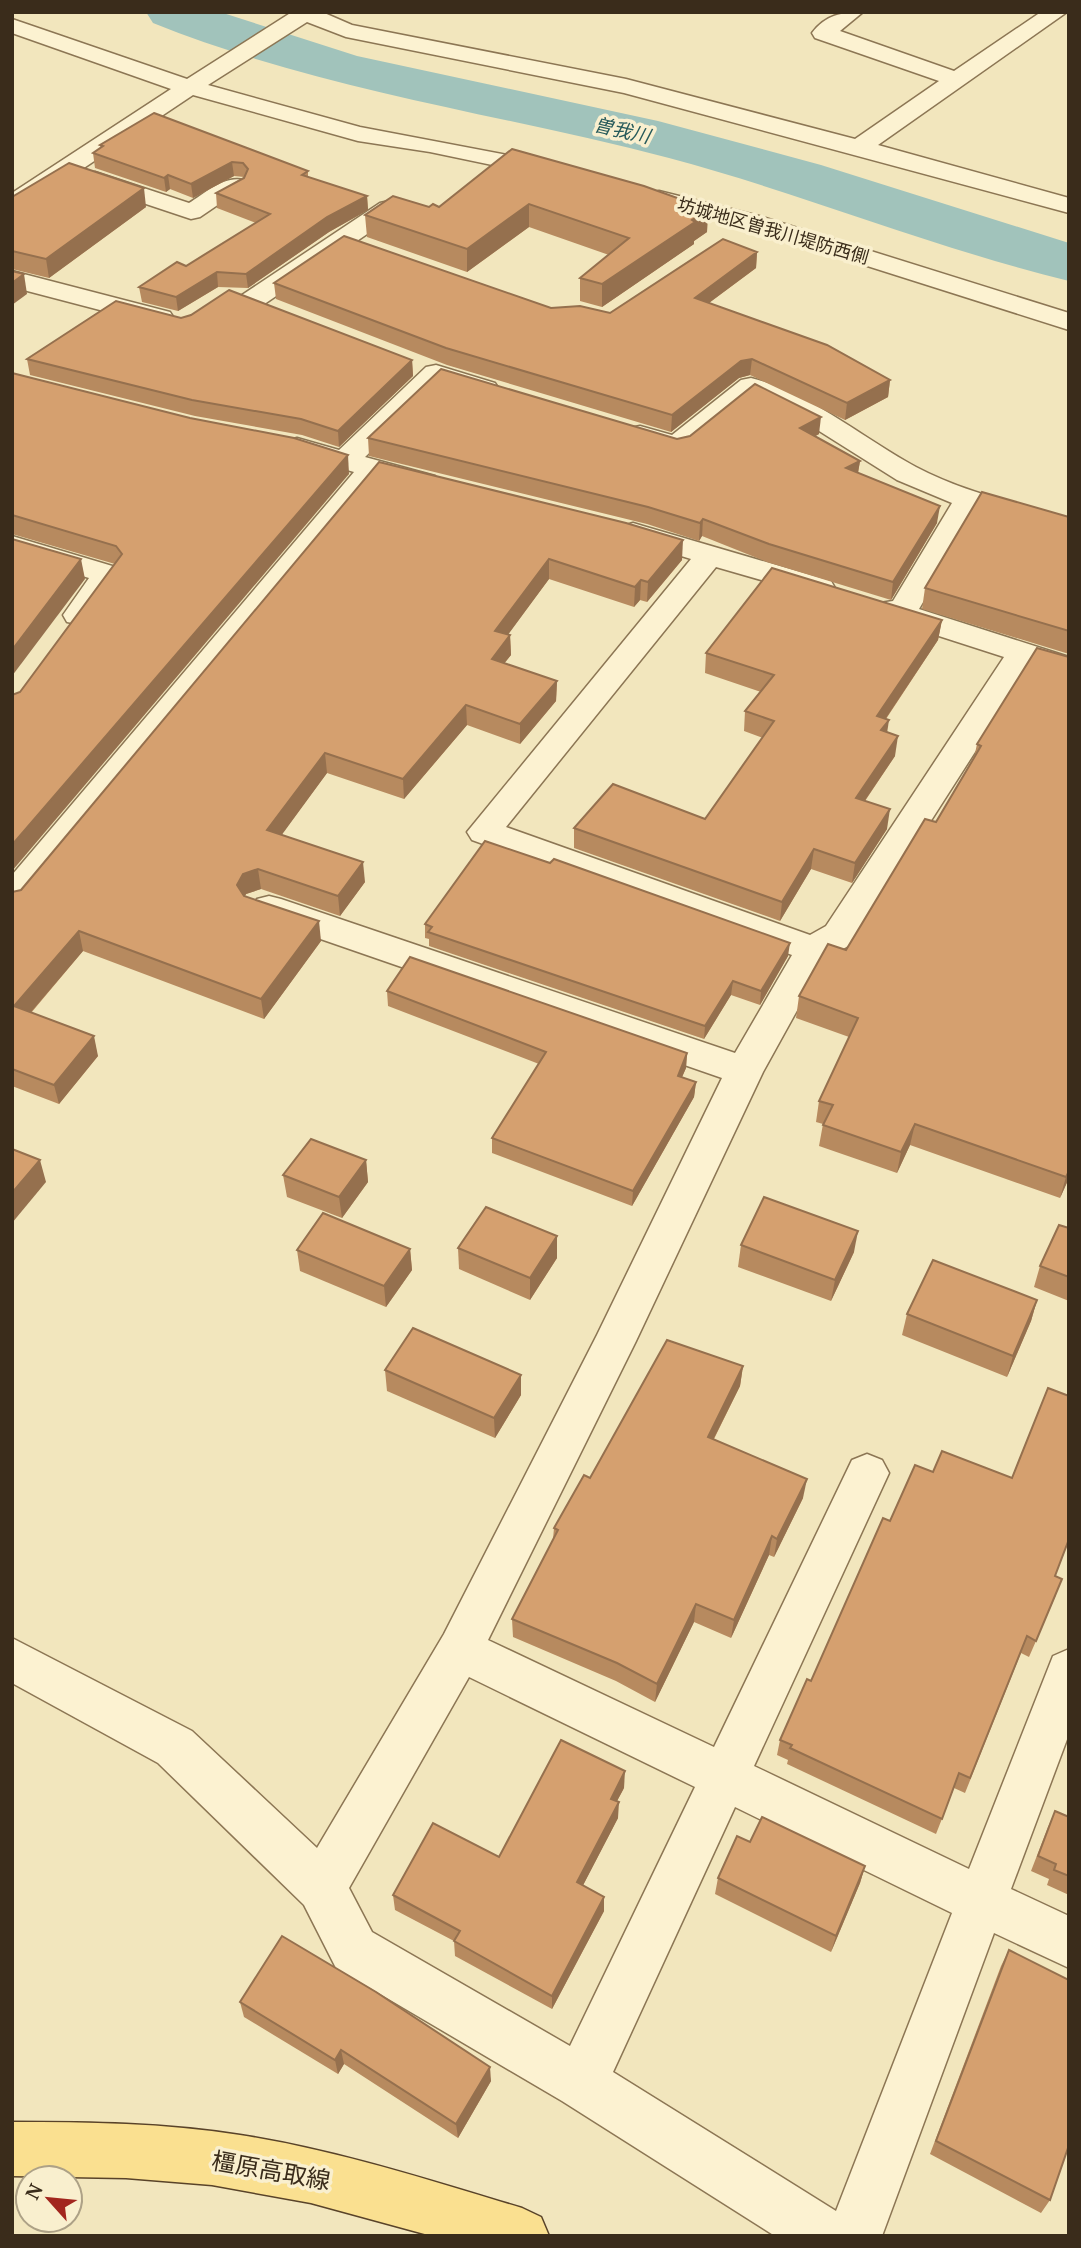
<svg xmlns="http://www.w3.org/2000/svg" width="1081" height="2248" viewBox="0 0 1081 2248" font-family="'PT Serif','Noto Sans JP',serif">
<rect width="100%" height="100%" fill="#f2e6bd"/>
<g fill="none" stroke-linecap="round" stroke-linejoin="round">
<path fill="#a1c3bb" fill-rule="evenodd" d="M146,12H220L357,56L658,121L821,165L1069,243V281C934,248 804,194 669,158C496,113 320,90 153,23Z"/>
<g stroke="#8c7654" stroke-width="3">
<g id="street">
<path d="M292,12H322L352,25L626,79L855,139L939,81L815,38L812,33C825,15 842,12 863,12L840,31L954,71L1041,12H1067L878,145L1069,198V213L624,93L346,37L307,22L208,85L360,127L550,163L559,165L562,170L559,175L550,177L430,152L358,141L193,95L21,210L12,212V193L171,89L12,33V19L187,79Z"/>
<path d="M95,172L189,203C205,193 224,175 244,180L247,185L200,217L191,219L86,184L83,179L86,174Z"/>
<path d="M659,191L759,216L1069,313V330L741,226L650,203L647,198L650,193Z"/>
<path d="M389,201L398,203L401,208L398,213L260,307H242L238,301L242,295L380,203Z"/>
<path d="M12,271L170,312L174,318L170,324L161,326L12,287Z"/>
<path d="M436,365L495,383L499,389L495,395L485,397L441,384L365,457L435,476L439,482L435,488L425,491L379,478L24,908L12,911V875L354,472L287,453L283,447L287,441L297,438L339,450L426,367Z"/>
<path d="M751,378C809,392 864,439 916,467C963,492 1018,504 1069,519V537L977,510L919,609L1069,657V678L1030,666L852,944L826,958L763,1072L636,1341L488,1640L714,1747L852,1460L867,1454L882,1460L889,1473L754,1766L969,1869L1053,1656L1069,1649V1734L1011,1889L1069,1916V1968L994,1933L882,2236H775L562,2101L336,1968L304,1905L158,1763L12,1683V1638L192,1731L317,1848L444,1634L597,1335L722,1078L257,917L251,908L257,899L269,896L281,899L735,1053L792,955L472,840L467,832L691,559L623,538L618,532L623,526L633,523L643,526L831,581L835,588L831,595L820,597L716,567L506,827L810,935L826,926L1004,657L880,617L876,610L880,603L893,601L952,503L897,480L816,429L753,398L687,451C672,455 635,447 626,434L630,428L640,426L672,435L741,380ZM469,1677L695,1787L570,2046L372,1932L349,1888ZM735,1807L952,1913L836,2211L613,2072Z"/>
<path d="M12,536L119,568L123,574L89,622L78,624L67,622L63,615L89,578L12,555Z"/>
</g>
</g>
<g stroke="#594329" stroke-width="3">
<path id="primary" d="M12,2122C88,2122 165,2123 240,2135C336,2150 429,2180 522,2208L541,2217L549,2236H432L311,2203L212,2185L126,2178L12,2176Z"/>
</g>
<use href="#street" fill="#fcf2d1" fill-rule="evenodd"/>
<use href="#primary" fill="#fae090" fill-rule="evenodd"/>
</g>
<g fill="#b78a5f">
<path d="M100,145L308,171V177L367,196L368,210L329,232L248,288L218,287L178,311L142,302L139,287L186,266L256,223L217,208L216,193L244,177L234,176L193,198L170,189L166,192L95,168L93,153L101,148Z"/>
<path d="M512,149L708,209L707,232L694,241V244L602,307L580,301V278L609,255L529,227L467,272L367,237L365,215L439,207Z"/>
<path d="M12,197L146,207L49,278L12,269Z"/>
<path d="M757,252L756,268L709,303L890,380L888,397L845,420L750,375L739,378L671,432L447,365L276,299L274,283L610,313Z"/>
<path d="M181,318L412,360L413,376L339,447L302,435L195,416L30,375L27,359Z"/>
<path d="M12,373L349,474L20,692L115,564L12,534Z"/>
<path d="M819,434L815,436L860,461L858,473L937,523L891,600L767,562L702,536L699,541L647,524L369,456L368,438L677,439L690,436Z"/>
<path d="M379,462L682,560L647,602L640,600L634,607L549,579L508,634L510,635L511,655L504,663L557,681L556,701L520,744L467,725L404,799L327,773L281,835L365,882L340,916L261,889L246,894L245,896L321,941L264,1019L83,951L31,1013L98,1056L59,1104L12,1086V892L21,890Z"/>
<path d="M1069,517V654L922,609L925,588Z"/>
<path d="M942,620L938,640L886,719L887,732L895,756L865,801L887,829L852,883L811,869L780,921L574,848V828L705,819L763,738L744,731L745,711L761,692L705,673L706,653Z"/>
<path d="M1037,648L1069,1178L1060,1198L910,1145L897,1173L819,1146L823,1124L816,1122L819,1101L849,1037L796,1018L799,996L846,950L936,822L974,758L977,744Z"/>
<path d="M550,863L788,956L760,1005L731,995L704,1039L429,946V939L425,938V924Z"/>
<path d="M387,991L687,1053L686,1068L682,1077L696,1082L694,1097L632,1206L492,1153V1138L539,1064L388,1006Z"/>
<path d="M366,1160L368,1182L342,1218L287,1197L283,1175Z"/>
<path d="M1069,1228V1301L1034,1287L1040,1266Z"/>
<path d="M741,1245L854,1252L831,1301L738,1267Z"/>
<path d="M458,1248L557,1258L530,1300L459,1269Z"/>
<path d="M410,1249L412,1270L386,1307L300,1271L297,1250Z"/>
<path d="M1037,1300L1031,1321L1007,1377L902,1335L907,1314Z"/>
<path d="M743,1366L740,1386L714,1439L803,1498L774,1557L769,1555L731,1638L694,1622L655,1702L616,1681L513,1637L512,1619L553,1539L554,1528L590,1478Z"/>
<path d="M385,1370L521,1395L495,1438L387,1391Z"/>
<path d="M933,1472L1012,1478L1055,1576L1056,1595L1029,1657L1021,1653L965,1793L954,1788L936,1834L787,1764L788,1760L777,1755L780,1740L811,1681L890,1521Z"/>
<path d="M624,1788L617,1801L618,1818L583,1885L604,1911L552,2009L455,1956L454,1941L395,1910L393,1895L499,1857Z"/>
<path d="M1055,1811L1069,1817V1895L1047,1885L1049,1879L1031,1871L1048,1827Z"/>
<path d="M750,1842L865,1866L860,1883L831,1952L715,1894L718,1878Z"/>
<path d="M1009,1950L1067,1979L1069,1975V2145L1050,2200L1041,2213L930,2154L1001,1966Z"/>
<path d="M240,2002L491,2081L458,2138L344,2064L338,2074L244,2017Z"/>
</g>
<g fill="#95704e">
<path d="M232,162L234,176L193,198L191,184Z"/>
<path d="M168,175L170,189L166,192L164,178Z"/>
<path d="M144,188L146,207L49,278L46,259Z"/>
<path d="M367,196L368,210L329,232L248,288L246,274L327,217Z"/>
<path d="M529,204V227L467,272V249Z"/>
<path d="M708,209L707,232L694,241V244L602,307V284Z"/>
<path d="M757,252L756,268L694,314L695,298Z"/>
<path d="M217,272L218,287L178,311L176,297Z"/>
<path d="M24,274L27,294L12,305V283Z"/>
<path d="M752,359L750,375L739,378L671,432L672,415L741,361Z"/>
<path d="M412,360L413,376L339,447L338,431Z"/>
<path d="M890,380L888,397L845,420L847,403Z"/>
<path d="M821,417L819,434L798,446L800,428Z"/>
<path d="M348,455L349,474L12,871V845Z"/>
<path d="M860,461L857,478L846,468Z"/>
<path d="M940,506L937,523L891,600L893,582Z"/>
<path d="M703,519L702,536L699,541L700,523Z"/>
<path d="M683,540L682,560L647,602L648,582Z"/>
<path d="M81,559L85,579L12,676V650Z"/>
<path d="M549,559V579L496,651L495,631Z"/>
<path d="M641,580L640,600L634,607L635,587Z"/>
<path d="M942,620L938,640L874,736L877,716Z"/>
<path d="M510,635L511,655L492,679V659Z"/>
<path d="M557,681L556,701L520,744V724Z"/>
<path d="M466,705L467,725L404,799L403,779Z"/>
<path d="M889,720L886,740L881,730Z"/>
<path d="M898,736L895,756L853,818L856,798Z"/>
<path d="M325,753L327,773L270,851L267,830Z"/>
<path d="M890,809L887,829L852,883L855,863Z"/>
<path d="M814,849L811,869L780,921L782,902Z"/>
<path d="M363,862L365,882L340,916L338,896Z"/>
<path d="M258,869L261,889L246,894L240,905L237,885L243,874Z"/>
<path d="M319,921L321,941L264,1019L261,999Z"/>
<path d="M79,931L83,951L19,1026L14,1006Z"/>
<path d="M790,943L788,956L760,1005L761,991Z"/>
<path d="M733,981L731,995L704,1039L705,1026Z"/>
<path d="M94,1036L98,1056L59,1104L54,1085Z"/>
<path d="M687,1053L686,1068L676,1091L678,1076Z"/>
<path d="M696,1082L694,1097L632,1206L633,1191Z"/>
<path d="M915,1124L910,1145L897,1173L901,1152Z"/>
<path d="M40,1160L46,1182L12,1223V1193Z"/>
<path d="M366,1160L368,1182L342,1218L339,1197Z"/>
<path d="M1069,1171V1178L1060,1198L1066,1177Z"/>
<path d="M858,1231L854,1252L831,1301L835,1280Z"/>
<path d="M557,1236V1258L530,1300V1278Z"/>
<path d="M410,1249L412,1270L386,1307L384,1286Z"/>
<path d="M1037,1300L1031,1321L1007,1377L1013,1356Z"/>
<path d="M743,1366L740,1386L705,1456L708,1437Z"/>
<path d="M521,1375V1395L495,1438L494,1418Z"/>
<path d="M807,1479L803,1498L774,1557L777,1539Z"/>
<path d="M772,1536L769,1555L731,1638L734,1620Z"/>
<path d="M696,1604L694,1622L655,1702L657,1684Z"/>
<path d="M625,1771L624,1788L610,1814L611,1799Z"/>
<path d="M619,1802L618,1818L577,1897V1882Z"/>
<path d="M865,1866L860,1883L831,1952L836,1936Z"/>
<path d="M604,1897V1911L552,2009V1996Z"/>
<path d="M341,2050L344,2064L338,2074L335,2060Z"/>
<path d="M490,2067L491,2081L458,2138L456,2124Z"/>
</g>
<g fill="#d5a06f" stroke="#95704e" stroke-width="2">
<path d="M154,113L308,171L302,175L367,196L327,217L246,274L217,272L176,297L139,287L177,262L186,266L270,214L216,193L244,178L248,169L243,163L232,162L191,184L168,175L164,178L93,153L103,146L100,145Z"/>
<path d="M512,149L644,186L708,209L692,220L695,222L602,284L580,278L629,238L529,204L467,249L365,215L393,196L429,207L433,204L439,207Z"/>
<path d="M69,163L144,188L46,259L12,251V197Z"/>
<path d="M344,236L551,308L580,306L610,313L723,239L757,252L695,298L827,345L890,380L847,403L752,359L741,361L672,415L446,348L274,283Z"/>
<path d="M12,271L24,274L12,283Z"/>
<path d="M229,290L412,360L338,431L301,419L192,400L27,359L116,301L181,318L191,315Z"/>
<path d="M441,369L677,439L690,436L755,384L821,417L800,428L860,461L846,468L940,506L893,582L769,544L703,519L700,523L648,507L368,438Z"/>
<path d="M12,373L190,418L294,438L348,455L12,845V695L20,692L122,554L116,546L12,515Z"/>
<path d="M379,462L626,523L683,540L648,582L641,580L635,587L549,559L495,631L510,635L492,659L557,681L520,724L466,705L403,779L325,753L267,830L363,862L338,896L258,869L243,874L237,885L244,896L319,921L261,999L79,931L14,1006L94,1036L54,1085L12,1069V892L21,890Z"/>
<path d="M982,492L1069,517V631L925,588Z"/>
<path d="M12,539L81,559L12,650Z"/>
<path d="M772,568L942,620L877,716L889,720L881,730L898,736L856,798L890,809L855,863L814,849L782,902L574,828L613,784L705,819L774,721L745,711L774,675L706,653Z"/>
<path d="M1037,648L1069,657V1171L1066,1177L915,1124L901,1152L823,1125L833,1105L819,1101L858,1018L799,996L828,944L846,950L925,819L936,822L981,746L977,744Z"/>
<path d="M485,841L550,863L554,859L790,943L761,991L733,981L705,1026L428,932L432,927L425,924Z"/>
<path d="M410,957L687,1053L678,1076L696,1082L633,1191L492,1138L546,1052L387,991Z"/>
<path d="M311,1139L366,1160L339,1197L283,1175Z"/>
<path d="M12,1149L40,1160L12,1193Z"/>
<path d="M764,1197L858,1231L835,1280L741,1245Z"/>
<path d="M486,1207L557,1236L530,1278L458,1248Z"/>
<path d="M323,1213L410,1249L384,1286L297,1250Z"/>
<path d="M1059,1225L1069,1228V1277L1040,1266Z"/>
<path d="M933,1260L1037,1300L1013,1356L907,1314Z"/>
<path d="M413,1328L521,1375L494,1418L385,1370Z"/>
<path d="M667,1340L743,1366L708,1437L807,1479L777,1539L772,1536L734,1620L696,1604L657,1684L617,1663L512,1619L558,1530L554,1528L584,1475L590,1478Z"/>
<path d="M1048,1388L1069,1396V1539L1055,1576L1062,1579L1036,1641L1027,1636L970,1778L959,1773L942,1819L790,1748L792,1745L780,1740L807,1679L811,1681L883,1518L890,1521L915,1465L933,1472L942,1451L1012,1478Z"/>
<path d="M561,1740L625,1771L611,1799L619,1802L577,1882L604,1897L552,1996L454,1941L460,1931L393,1895L433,1823L499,1857Z"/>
<path d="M1055,1811L1069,1817V1876L1054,1870L1056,1864L1038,1856Z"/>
<path d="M762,1817L865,1866L836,1936L718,1878L737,1836L750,1842Z"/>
<path d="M282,1936L376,1992L490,2067L456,2124L341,2050L335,2060L240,2002Z"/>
<path d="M1009,1950L1069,1980V2145L1050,2200L936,2141Z"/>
</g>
<g text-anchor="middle" stroke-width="7" stroke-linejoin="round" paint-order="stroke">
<g font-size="18" fill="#3a2c1b" stroke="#f9efce">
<text transform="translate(773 231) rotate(16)" y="6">坊城地区曽我川堤防西側</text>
</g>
<g font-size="19" font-style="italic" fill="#285b5b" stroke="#f9efce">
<text transform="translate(622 130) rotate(13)" y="7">曽我川</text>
</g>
<g font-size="24" fill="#3a2c1b" stroke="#f9efce">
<text transform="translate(271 2171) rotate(10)" y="8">橿原高取線</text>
</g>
</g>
<rect width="1081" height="2248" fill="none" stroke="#3a2c1b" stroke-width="28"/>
<g transform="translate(49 2199) rotate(297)"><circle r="33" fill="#f9efce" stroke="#ada186" stroke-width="2"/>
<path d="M0-5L12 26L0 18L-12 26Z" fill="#a2261e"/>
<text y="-10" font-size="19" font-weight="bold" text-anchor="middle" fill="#3a2c1b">N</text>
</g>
</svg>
